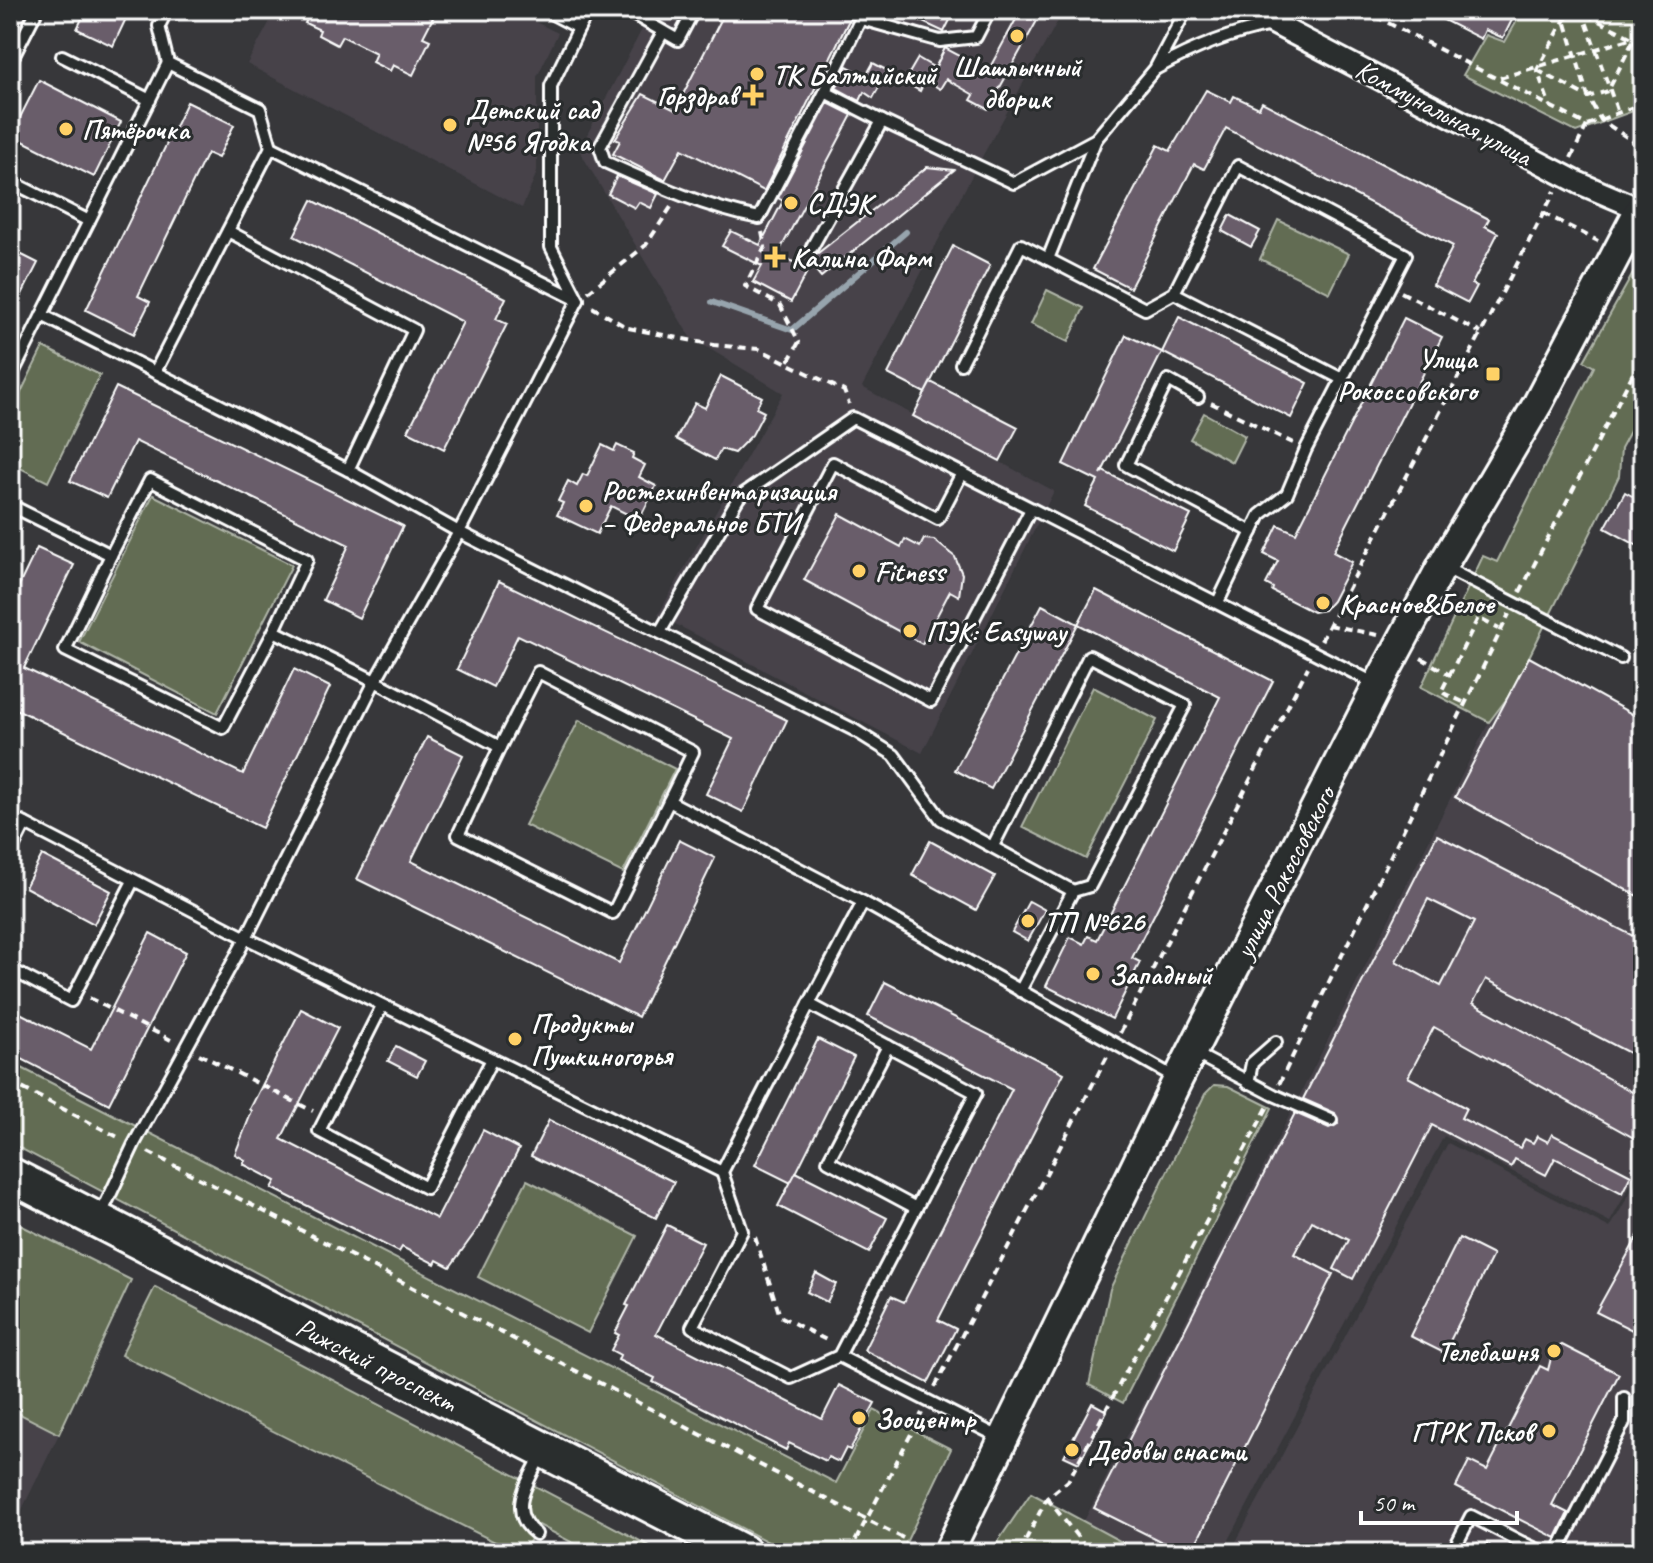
<svg xmlns="http://www.w3.org/2000/svg" width="1653" height="1563" viewBox="0 0 1653 1563" font-family="Caveat,sans-serif">
<rect width="100%" height="100%" fill="#37373a"/>
<filter id="ink" filterUnits="userSpaceOnUse"><feTurbulence type="fractalNoise" baseFrequency=".0125" numOctaves="2"/><feDisplacementMap in="SourceGraphic" scale="16" xChannelSelector="R" yChannelSelector="G"/><feConvolveMatrix kernelMatrix="1 2 1 2 8 2 1 2 1" color-interpolation-filters="sRGB"/></filter>
<g filter="url(#ink)">
<g fill="#464249">
<path d="M276,10H511L558,33L537,77V172L522,208L247,64Z"/>
<path d="M652,10H1064L978,164L862,387L1054,491L922,753L658,615L783,393L690,337L579,150Z"/>
<path d="M1529,657L1643,720V1162L1610,1222L1444,1136L1222,1553H1135L1082,1525L1489,722L1508,697Z"/>
<path d="M1448,1143L1610,1228L1643,1170V1553H1230Z"/>
<path d="M10,1409L59,1434L10,1534Z"/>
</g>
<g fill="#626c53" stroke="#b0b6a9" stroke-width="2">
<path d="M1523,10H1643V96L1636,110L1576,132L1463,75L1486,35L1505,42Z"/>
<path d="M1278,220L1349,254L1330,293L1260,259Z"/>
<path d="M1635,270L1643,273V407L1621,448L1619,476L1529,657L1508,697L1489,722L1421,687L1483,556L1497,562L1594,367L1584,361Z"/>
<path d="M1047,290L1084,308L1068,342L1031,324Z"/>
<path d="M43,347L100,375L48,482L10,463V415Z"/>
<path d="M1204,413L1245,436L1232,462L1190,439Z"/>
<path d="M153,495L292,565L217,713L79,642Z"/>
<path d="M1093,687L1157,720L1086,859L1022,827Z"/>
<path d="M579,720L675,769L623,873L525,825Z"/>
<path d="M10,1062L836,1483L874,1410L951,1449L901,1553H789L10,1143Z"/>
<path d="M1214,1085L1228,1086L1272,1108L1123,1403L1089,1385L1110,1289L1205,1094Z"/>
<path d="M527,1180L637,1236L588,1333L478,1277Z"/>
<path d="M10,1220L131,1280L59,1434L10,1409Z"/>
<path d="M155,1287L663,1553H592L539,1525L523,1553H517L121,1355Z"/>
<path d="M1031,1493L1142,1553H990Z"/>
</g>
<g fill="none" stroke-linecap="round" stroke-linejoin="round">
<path stroke="#97a4ad" stroke-width="6" d="M712,302L792,330L906,232"/>
</g>
<g fill="#695d6b" stroke="#fff" stroke-width="2" fill-rule="evenodd">
<path d="M86,10H130L113,46L77,29Z"/>
<path d="M312,10H437L423,37L430,40L413,75L393,65L390,71L372,62L376,53L342,36L337,45L318,35L320,30L305,23Z"/>
<path d="M726,10H854L764,191L682,149L665,180L613,154L620,141L615,139L643,94L675,110Z"/>
<path d="M897,10H955L944,32Z"/>
<path d="M1021,10H1043L988,109L971,100L974,95L946,79L940,89L925,80L920,91L904,82L918,58L935,68L945,48L988,71Z"/>
<path d="M1424,10H1517L1503,38L1485,30L1481,39Z"/>
<path d="M873,63L888,71L873,98L864,92L860,101L836,88L847,66L866,76Z"/>
<path d="M39,80L121,122L94,177L11,135Z"/>
<path d="M1206,90L1231,102L1234,96L1259,108L1262,102L1489,219L1485,226L1498,233L1472,284L1477,286L1468,303L1433,285L1453,246L1226,128L1204,169L1194,164L1130,288L1093,269L1158,145L1170,151Z"/>
<path d="M187,102L234,125L218,158L207,153L138,296L150,302L134,334L86,310Z"/>
<path d="M828,103L852,115L778,254L808,270L791,302L753,282L762,266L722,246L731,231L760,245L783,201L778,198Z"/>
<path d="M927,167L954,170L821,277L808,261Z"/>
<path d="M617,176L658,194L651,208L639,202L635,208L608,194Z"/>
<path d="M312,200L506,298L496,319L507,324L444,449L408,431L463,322L294,236Z"/>
<path d="M1230,215L1260,231L1251,247L1222,231Z"/>
<path d="M953,246L990,265L925,393L931,382L1018,427L1000,461L913,416L925,393L888,374Z"/>
<path d="M10,249L38,263L10,318Z"/>
<path d="M1179,317L1308,383L1291,418L1162,352Z"/>
<path d="M1404,318L1442,337L1333,552L1352,562L1332,601L1324,610L1313,612L1272,591L1273,588L1266,584L1278,561L1264,554L1278,525L1296,533Z"/>
<path d="M1126,335L1162,352L1101,474L1103,471L1191,515L1173,551L1085,506L1098,481L1063,464Z"/>
<path d="M721,376L762,397L756,408L764,412L752,435L734,453L721,449L715,460L676,439L695,403L705,408Z"/>
<path d="M116,387L403,526L359,618L323,600L349,545L135,441L107,498L70,481Z"/>
<path d="M602,445L614,451L617,445L634,453L632,458L645,465L639,477L656,486L639,520L611,506L597,534L557,515L563,503L558,501L568,481L577,486L583,474L587,476Z"/>
<path d="M1625,492L1643,502V532L1636,545L1605,528Z"/>
<path d="M840,514L901,547L905,539L920,547L924,539L934,540L955,557L962,574L959,596L950,591L922,644L804,580Z"/>
<path d="M37,548L74,565L24,668L243,774L294,669L330,687L262,828L10,706V604Z"/>
<path d="M499,581L787,720L743,812L706,794L733,739L518,635L493,687L457,669Z"/>
<path d="M1096,590L1273,681L1132,958L1140,962L1112,1019L1046,986L1070,937L1084,944L1088,936L1097,940L1220,697L1078,624Z"/>
<path d="M1042,605L1078,624L991,789L955,770Z"/>
<path d="M1529,657L1643,720V899L1455,797Z"/>
<path d="M427,737L463,755L411,861L619,963L679,840L715,858L638,1017L357,879Z"/>
<path d="M1437,835L1643,941V1060L1486,979L1473,1003L1643,1098V1143L1434,1027L1408,1077L1466,1108L1461,1118L1520,1148L1525,1139L1533,1143L1537,1136L1548,1142L1552,1134L1631,1175L1622,1193L1555,1158L1546,1175L1515,1159L1511,1167L1432,1125L1353,1279L1334,1269L1349,1240L1312,1221L1294,1254L1333,1274L1191,1553H1184L1094,1508L1295,1113L1329,1128L1338,1124L1335,1113L1303,1099ZM1428,899L1474,922L1441,986L1396,961Z"/>
<path d="M930,841L995,876L976,910L912,875Z"/>
<path d="M42,855L111,891L94,924L25,887Z"/>
<path d="M1029,901L1045,910L1028,941L1012,932Z"/>
<path d="M150,933L186,952L109,1104L10,1053V1008L91,1049Z"/>
<path d="M885,982L1064,1073L938,1320L956,1329L928,1383L864,1350L891,1296L904,1302L1012,1089L868,1016Z"/>
<path d="M301,1009L338,1028L281,1139L437,1219L483,1130L519,1149L479,1227L450,1267L437,1260L435,1264L402,1247L399,1252L272,1188L276,1181L243,1164L245,1160L235,1154L252,1111L250,1109Z"/>
<path d="M818,1039L854,1057L791,1183L755,1165Z"/>
<path d="M396,1046L425,1061L417,1076L388,1061Z"/>
<path d="M549,1120L674,1182L656,1218L531,1156Z"/>
<path d="M796,1172L887,1218L869,1253L778,1206Z"/>
<path d="M667,1225L703,1243L656,1334L822,1419L839,1385L875,1403L850,1450L846,1448L839,1462L828,1457L826,1461L789,1443L786,1450L653,1382L655,1378L618,1360L620,1355L611,1350L619,1335L615,1333L629,1306L626,1305Z"/>
<path d="M1643,1227V1317L1636,1332L1596,1312Z"/>
<path d="M1459,1238L1493,1255L1444,1353L1410,1336Z"/>
<path d="M816,1273L836,1284L827,1302L807,1292Z"/>
<path d="M1562,1345L1619,1374L1552,1505L1568,1513L1556,1538L1456,1487L1469,1461L1487,1470L1540,1366L1548,1370L1553,1350Z"/>
<path d="M1092,1403L1107,1411L1079,1463L1064,1456Z"/>
</g>
<g fill="none" stroke-linecap="round" stroke-linejoin="round">
<g stroke="#fff" stroke-width="16">
<g id="lane">
<path d="M167,10L159,26L168,63L260,109L271,147"/>
<path d="M545,10L579,28L551,86V247L578,300"/>
<path d="M626,10L678,40L694,10"/>
<path d="M861,19L940,41L976,37L990,10"/>
<path d="M579,28L589,10"/>
<path d="M663,32L600,147L605,162C656,185 704,207 759,218L825,92L882,121"/>
<path d="M62,56L150,100"/>
<path d="M10,63L37,10"/>
<path d="M1157,68C1195,47 1230,33 1272,25"/>
<path d="M825,92L865,10"/>
<path d="M10,181L89,221"/>
<path d="M228,231L414,330L348,470"/>
<path d="M812,247L882,121L1014,183L1096,139L1155,69L1186,10"/>
<path d="M1048,259L1145,309L1174,293"/>
<path d="M42,315L168,63"/>
<path d="M961,364L1021,245L1048,259L1096,139"/>
<path d="M155,372L271,147L578,300L459,532L854,730L894,755L941,819L1073,891L1020,991"/>
<path d="M10,379L42,315L348,470L459,532L375,681L274,631L307,560L150,480L111,555L10,505"/>
<path d="M1198,397L1168,380L1126,465L1252,532"/>
<path d="M962,473L938,519L833,463L757,609L931,701L1031,509"/>
<path d="M111,555L65,650L223,728L274,631"/>
<path d="M1444,567L1621,658"/>
<path d="M1218,602L1260,515L1287,494L1306,449L1406,255L1238,166L1174,293L1342,379"/>
<path d="M660,632L739,497L853,418L1376,684"/>
<path d="M500,747L458,835L613,913L669,801"/>
<path d="M10,816L246,938L722,1172"/>
<path d="M993,846L1089,656L1185,705L1090,886L1073,891"/>
<path d="M10,854L25,824"/>
<path d="M10,969L71,1001L133,881"/>
<path d="M809,1004L863,902L1176,1078"/>
<path d="M382,1006L319,1131L426,1188L492,1059"/>
<path d="M888,1046L828,1161L916,1208"/>
<path d="M1194,1053L1274,1095L1331,1120"/>
<path d="M1248,1083L1252,1063L1276,1042"/>
<path d="M101,1214L134,1144L246,938L375,681L500,747L538,672L693,752L669,801L863,902"/>
<path d="M839,1356L791,1378L692,1327L742,1231L722,1172L809,1004L976,1093L839,1356L1003,1439"/>
<path d="M536,1534C506,1511 528,1483 541,1455"/>
<path d="M1523,1543L1545,1553"/>
<path d="M1452,1553L1471,1516L1523,1543L1518,1553"/>
<path d="M1557,1553L1624,1422V1398"/>
</g>
</g>
<g stroke="#fff" stroke-width="26">
<path id="street" d="M1248,10L1579,183L1640,209L1643,203"/>
</g>
<g stroke="#fff" stroke-width="34">
<path id="secondary" d="M948,1553L1178,1079L1378,685L1442,566L1538,403L1640,209L1643,211"/>
</g>
<g stroke="#fff" stroke-width="40">
<path id="highway" d="M10,1175L744,1553"/>
</g>
<g stroke="#fff" stroke-width="4" stroke-dasharray="8 6" stroke-linecap="butt">
<path d="M1363,10L1587,125L1633,107L1643,88"/>
<path d="M1562,10L1588,97L1601,120L1643,148"/>
<path d="M1582,10L1618,113"/>
<path d="M1634,39L1643,58"/>
<path d="M1537,70L1588,97L1608,91L1634,39L1583,13L1565,19L1537,70L1550,106"/>
<path d="M1500,78L1643,35"/>
<path d="M1571,158L1587,125"/>
<path d="M1543,213L1598,241"/>
<path d="M762,232L765,247L745,286L780,305L799,342L788,362"/>
<path d="M588,292L646,245L671,207"/>
<path d="M1401,292L1481,333"/>
<path d="M592,307L628,328L714,345L759,349L844,391L849,404"/>
<path d="M1211,403L1293,443"/>
<path d="M1520,592L1643,354"/>
<path d="M1329,625L1378,635"/>
<path d="M1321,641L1555,191"/>
<path d="M1421,658L1450,675"/>
<path d="M1463,702L1441,692L1478,618L1499,629"/>
<path d="M89,998L173,1041"/>
<path d="M1120,1033L1308,667"/>
<path d="M199,1054L313,1111"/>
<path d="M10,1082L122,1139"/>
<path d="M1279,1084L1509,614"/>
<path d="M148,1152L905,1539"/>
<path d="M755,1237L780,1316L830,1342"/>
<path d="M935,1387L1108,1055"/>
<path d="M1047,1498L1090,1553"/>
<path d="M1087,1545L1102,1553"/>
<path d="M1488,1545L1494,1553"/>
<path d="M1472,1549L1478,1544L1488,1545"/>
<path d="M849,1553L922,1413"/>
<path d="M1019,1553L1047,1498L1068,1481L1268,1106"/>
</g>
<use href="#lane" stroke="#2a2d2e" stroke-width="10"/>
<use href="#street" stroke="#2a2d2e" stroke-width="20"/>
<use href="#secondary" stroke="#2a2d2e" stroke-width="28"/>
<use href="#highway" stroke="#2a2d2e" stroke-width="34"/>
</g>
</g>
<g fill="#ffd166" stroke="#2a2d2e" stroke-width="3">
<circle cx="1017" cy="36" r="8"/>
<circle cx="757" cy="74" r="8"/>
<path d="M749 83h8v8h8v8h-8v8h-8v-8h-8v-8h8z"/>
<circle cx="450" cy="125" r="8"/>
<circle cx="66" cy="129" r="8"/>
<circle cx="791" cy="203" r="8"/>
<path d="M771 245h8v8h8v8h-8v8h-8v-8h-8v-8h8z"/>
<rect x="1485" y="366" width="16" height="16" rx="4"/>
<circle cx="586" cy="506" r="8"/>
<circle cx="859" cy="571" r="8"/>
<circle cx="1323" cy="603" r="8"/>
<circle cx="910" cy="631" r="8"/>
<circle cx="1028" cy="921" r="8"/>
<circle cx="1093" cy="974" r="8"/>
<circle cx="515" cy="1039" r="8"/>
<circle cx="1554" cy="1351" r="8"/>
<circle cx="859" cy="1418" r="8"/>
<circle cx="1549" cy="1431" r="8"/>
<circle cx="1072" cy="1450" r="8"/>
</g>
<g text-anchor="middle" stroke-width="6" stroke-linejoin="round" paint-order="stroke">
<g font-size="28" font-weight="bold" fill="#fff" stroke="#2a2d2e" text-anchor="start">
<text x="1017" y="76" text-anchor="middle">Шашлычный<tspan x="1017" dy="32">дворик</tspan></text>
<text x="773" y="84">ТК Балтийский</text>
<text x="737" y="105" text-anchor="end">Горздрав</text>
<text x="466" y="119">Детский сад<tspan x="466" dy="32">№56 Ягодка</tspan></text>
<text x="82" y="139">Пятёрочка</text>
<text x="807" y="213">СДЭК</text>
<text x="791" y="267">Калина Фарм</text>
<text x="1477" y="368" text-anchor="end">Улица<tspan x="1477" dy="32">Рокоссовского</tspan></text>
<text x="602" y="500">Ростехинвентаризация<tspan x="602" dy="32">– Федеральное БТИ</tspan></text>
<text x="875" y="581">Fitness</text>
<text x="1339" y="613">Красное&amp;Белое</text>
<text x="926" y="641">ПЭК: Easyway</text>
<text x="1044" y="931">ТП №626</text>
<text x="1109" y="984">Западный</text>
<text x="531" y="1033">Продукты<tspan x="531" dy="32">Пушкиногорья</tspan></text>
<text x="1538" y="1361" text-anchor="end">Телебашня</text>
<text x="875" y="1428">Зооцентр</text>
<text x="1533" y="1441" text-anchor="end">ГТРК Псков</text>
<text x="1088" y="1460">Дедовы снасти</text>
</g>
<g font-size="28" fill="#fff" stroke="#2a2d2e">
<text transform="translate(1444 112) rotate(28)" y="10">Коммунальная улица</text>
<text transform="translate(1284 872) rotate(-63)" y="10">улица Рокоссовского</text>
<text transform="translate(377 1364) rotate(27)" y="10">Рижский проспект</text>
</g>
</g>
<rect width="1653" height="1563" fill="none" stroke="#2a2d2e" stroke-width="40"/>
<rect x="20" y="20" width="1613" height="1523" fill="none" stroke="#fff" stroke-width="3" filter="url(#ink)"/>
<path d="M1361 1511v12h156v-12" fill="none" stroke="#ffffff" stroke-width="4"/>
<text x="1373" y="1511" font-size="24" fill="#ffffff" stroke="#2a2d2e" stroke-width="6" paint-order="stroke">50 m</text>
</svg>
